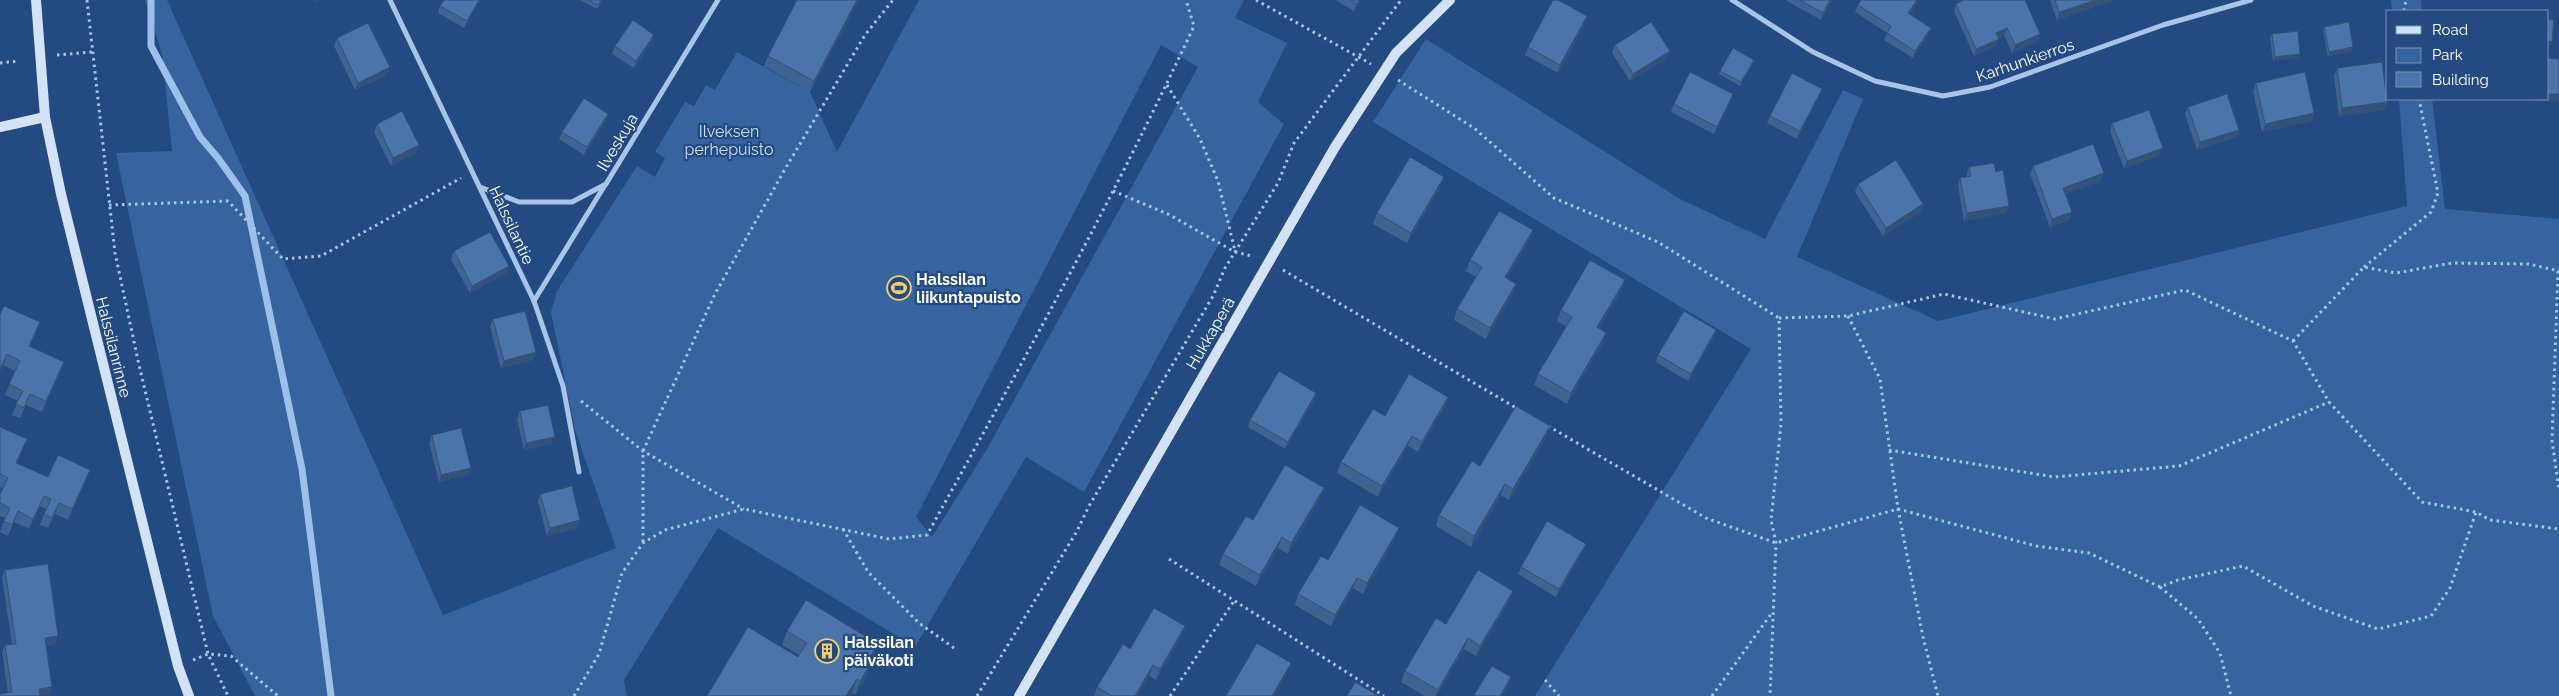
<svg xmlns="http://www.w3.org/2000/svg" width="2559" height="696" viewBox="0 0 2559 696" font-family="Raleway,sans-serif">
<rect width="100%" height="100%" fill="#234a81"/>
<g fill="#37649f" fill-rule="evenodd">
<path d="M145,0H167L443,615L616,548L575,430L551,312L557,291L637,166L655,177L665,158L655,152L685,102L694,106L706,85L715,90L737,52L810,92L837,152L919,0H1244L1235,18L1287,43L1258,102L1284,124L1084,492L1026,457L915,647L718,528L624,680L627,696H255L213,616L116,153L172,151L162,54ZM1161,45L1198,67L987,449L932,537L916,517Z"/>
<path d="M2391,0H2421L2422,11H2392Z"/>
<path d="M1426,39L1680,199L1765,239L1843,90L1863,99L1797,257L1938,321L2407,206L2399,99H2432L2445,209L2559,219V696H1535L1751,349L1373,122Z"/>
</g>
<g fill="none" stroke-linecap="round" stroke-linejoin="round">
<path stroke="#9dbfe8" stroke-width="7" d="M151,0V46L200,137L218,158L245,196L302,469L331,696"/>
<g stroke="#a9c4e7" stroke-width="3" stroke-dasharray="2.5 4" stroke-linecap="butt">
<path d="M87,0L115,253L139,365L208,654L228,696"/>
<path d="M1256,0L1371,64"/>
<path d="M2404,11L2406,0"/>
<path d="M57,55L92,52"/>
<path d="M0,63L19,61"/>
<path d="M1398,80L1474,128L1554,198L1658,242L1779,318L1781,424L1771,520L1776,543L1770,696"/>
<path d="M1167,85L1200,139L1218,181L1235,251"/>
<path d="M1113,191L1168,214L1235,252L1252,256"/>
<path d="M109,205L228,201L283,259L321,256L461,178"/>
<path d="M2364,267L2431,212L2438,193L2419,99"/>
<path d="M1283,270L1518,409"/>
<path d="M2558,271L2552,441L2559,489"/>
<path d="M1848,316L1880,379L1898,509L1923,637L1938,696"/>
<path d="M1779,318L1848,316L1944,294L2055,319L2185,290L2293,341L2329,402L2422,502L2476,512L2490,520L2559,529"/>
<path d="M2293,341L2364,267L2396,273L2452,263L2529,264L2559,271"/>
<path d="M581,401L643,451L744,509"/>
<path d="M1548,426L1706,518L1776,543L1898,509L2036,546L2089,553L2160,587L2178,580L2243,566L2313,606L2378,629L2431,616L2450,588L2476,512"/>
<path d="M1889,450L2054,477L2179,466L2329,402"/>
<path d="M843,529L868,572L919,623L954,648"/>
<path d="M643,542V451L715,294L785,169L865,35L893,0"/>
<path d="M1169,559L1384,696"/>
<path d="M2160,587L2198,619L2220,653L2231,696"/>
<path d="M193,660L208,654L231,656L278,696"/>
<path d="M1545,680L1559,696"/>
<path d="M574,696L599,654L622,573L643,543L665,530L744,509L889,539L927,535C1020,367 1113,200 1194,26L1186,0"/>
<path d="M977,696L1077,531L1089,506L1213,296L1225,268L1278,183L1294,143L1401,0"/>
<path d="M1170,696L1234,601"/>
<path d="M1712,696L1771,614"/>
</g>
<g stroke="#a9c4e7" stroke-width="5">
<path d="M390,0L534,301L563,386L579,472"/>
<path d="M1732,0L1813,52L1875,81L1943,96L1990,87L2163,25L2251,0"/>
<path d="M480,187L519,202H572L606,184L718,0"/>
<path d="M534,301L605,185"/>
</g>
<g stroke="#d3e2f6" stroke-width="10">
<path d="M36,0L45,117L61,194L178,666L189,696"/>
<path d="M0,127L45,117"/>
<path d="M1019,696L1335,147L1396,53L1450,0"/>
</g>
</g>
<g fill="#406492">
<path d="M480,0L464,28L438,13L440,6Z"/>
<path d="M580,0H602L597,9Z"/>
<path d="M797,0H859L810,92L764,66L768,56Z"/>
<path d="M1335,0H1361L1354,11Z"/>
<path d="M1787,0H1832L1821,20L1787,1Z"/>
<path d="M2050,0H2115L2057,20Z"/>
<path d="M1956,4L2040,34L2037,42L2012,53L2004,35L1998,38L1996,46L1974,56L1954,11Z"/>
<path d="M1858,5H1916L1910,14L1931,28L1928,35L1913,58L1884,40L1887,33L1855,12Z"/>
<path d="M1585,24L1558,73L1525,55L1528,47Z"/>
<path d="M2324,27L2353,47L2352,51L2328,56L2323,31Z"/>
<path d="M2272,34L2300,54L2299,57L2273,61L2270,38Z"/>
<path d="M337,38L387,75L355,90L334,46Z"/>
<path d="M652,42L634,68L612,54L615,46Z"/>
<path d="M1615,45L1667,58L1630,81L1612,53Z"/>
<path d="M1753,63L1740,86L1719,74L1720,71Z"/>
<path d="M2337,68L2387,102L2384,110L2339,116L2334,76Z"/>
<path d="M2256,83L2314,113L2311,121L2262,132L2253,91Z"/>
<path d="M1822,89L1819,96L1797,139L1767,123L1770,116Z"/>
<path d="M1733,94L1731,101L1714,134L1671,112L1674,104Z"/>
<path d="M2188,107L2239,130L2236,137L2197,150L2185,114Z"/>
<path d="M608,114L606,121L584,155L559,139L562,132Z"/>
<path d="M2112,123L2160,155L2124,169L2110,131Z"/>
<path d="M377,124L416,153L391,166L374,132Z"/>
<path d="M2033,166L2101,181L2065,194L2072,212L2069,220L2050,227L2030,174Z"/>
<path d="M1969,167L1996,172L2006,213L1964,221L1958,185L1960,178L1967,177V174Z"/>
<path d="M1858,184L1923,204L1921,212L1883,236L1855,192Z"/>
<path d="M1440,188L1407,243L1373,224L1377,213Z"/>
<path d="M1533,230L1529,241L1507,278L1516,284L1512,295L1486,339L1454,320L1457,309L1476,277L1466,271L1470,260Z"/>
<path d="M454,251L509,266L506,273L470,293L451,259Z"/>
<path d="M1625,280L1621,291L1599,328L1602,344L1567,404L1534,385L1538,374L1567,327L1557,321L1561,310Z"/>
<path d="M0,315L36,333L30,346L64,362L60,373L42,412L26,405L20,418L12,415L18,401L5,395L15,371L3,365L0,371Z"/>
<path d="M493,319L536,352L533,360L501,368L490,327Z"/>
<path d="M1713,338L1688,381L1656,362L1658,355Z"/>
<path d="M1316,393L1314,400L1285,449L1248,427L1250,420Z"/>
<path d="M1448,397L1444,408L1418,452L1408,446L1378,497L1337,473L1341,462L1385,416Z"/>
<path d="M520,411L552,444L524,450L517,419Z"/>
<path d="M1550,426L1546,437L1509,500L1501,495L1471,547L1436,526L1439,515L1480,466Z"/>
<path d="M0,427L27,439L17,463L48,477L86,481L68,520L55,514L48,528L40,525L46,509L40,506L29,529L14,522L8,536L0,532L5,518L0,516V494L3,488L0,487Z"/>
<path d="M432,435L471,468L468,475L439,482L429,443Z"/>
<path d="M1324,488L1320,499L1288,554L1278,548L1256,586L1219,565L1223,554L1253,520Z"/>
<path d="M540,494L578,528L547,536L538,502Z"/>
<path d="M1395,539L1363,594L1353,588L1331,626L1295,605L1298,594L1328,560Z"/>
<path d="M1583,551L1556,597L1518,574L1521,567Z"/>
<path d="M5,570L58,636L55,644L46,645L50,695L8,693L2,652L5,645L12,644L2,577Z"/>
<path d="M1509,601L1476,656L1464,649L1437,696H1425L1401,682L1405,671L1446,624Z"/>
<path d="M1185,626L1181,637L1156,680L1149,676L1137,696H1094L1097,687L1130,649Z"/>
<path d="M787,631L878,644L873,657L870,662H872L867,676L855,695L798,657L799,655L782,645Z"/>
</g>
<g fill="#345177">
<path d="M315,0H321L314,3Z"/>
<path d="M479,0H480L464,28L467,21Z"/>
<path d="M857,0H859L810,92L814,81Z"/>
<path d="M1359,0H1361L1354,11L1357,4Z"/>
<path d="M1830,0H1832L1821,20L1823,13Z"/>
<path d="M1917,0H1918L1916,5L1906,21L1908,13Z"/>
<path d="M2096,0H2115L2057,20L2059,12Z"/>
<path d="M1587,16L1585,24L1558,73L1560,65Z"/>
<path d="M1931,28L1928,35L1913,58L1915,51Z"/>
<path d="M2007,28L2004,35L1993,40L1996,33Z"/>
<path d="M2040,34L2037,42L2012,53L2015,45Z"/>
<path d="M654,35L652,42L634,68L636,61Z"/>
<path d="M1999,39L1996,46L1974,56L1976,49Z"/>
<path d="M2548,41L2552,42L2551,46L2548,45Z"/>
<path d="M2353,47L2352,51L2328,56L2329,52Z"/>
<path d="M1670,51L1667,58L1630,81L1633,74Z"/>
<path d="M2300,54L2299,57L2273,61L2275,57Z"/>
<path d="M1754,60L1753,63L1740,86L1741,82Z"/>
<path d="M390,67L387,75L355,90L358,83Z"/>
<path d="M1822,89L1819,96L1797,139L1800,131Z"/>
<path d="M1733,94L1731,101L1714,134L1717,127Z"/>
<path d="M2548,94H2559V102L2523,100L2524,99H2548Z"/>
<path d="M2387,102L2384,110L2339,116L2342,108Z"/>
<path d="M2314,113L2311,121L2262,132L2265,124Z"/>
<path d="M608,114L606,121L584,155L587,147Z"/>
<path d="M2239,130L2236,137L2197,150L2200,142Z"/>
<path d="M419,145L416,153L391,166L393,158Z"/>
<path d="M2163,148L2160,155L2124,169L2127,161Z"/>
<path d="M2104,173L2101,181L2060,196L2063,188Z"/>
<path d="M1444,177L1440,188L1407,243L1411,233Z"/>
<path d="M1923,204L1921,212L1883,236L1886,228Z"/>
<path d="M2009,206L2006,213L1964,221L1967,213Z"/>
<path d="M2072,212L2069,220L2050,227L2052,219Z"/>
<path d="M1533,230L1529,241L1501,288L1505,277Z"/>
<path d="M509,266L506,273L470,293L472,286Z"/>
<path d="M1625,280L1621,291L1593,338L1597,327Z"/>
<path d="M1516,284L1512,295L1486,339L1490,328Z"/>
<path d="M40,322L36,333L25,357L29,346Z"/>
<path d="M1716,330L1713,338L1688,381L1691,374Z"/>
<path d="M1606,333L1602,344L1567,404L1571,393Z"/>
<path d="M536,352L533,360L501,368L504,361Z"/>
<path d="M7,354L3,365L0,371V369Z"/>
<path d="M64,362L60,373L42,412L46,401Z"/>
<path d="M1316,393L1314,400L1285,449L1288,442Z"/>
<path d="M1448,397L1444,408L1418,452L1422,442Z"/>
<path d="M1550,426L1546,437L1509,500L1513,489Z"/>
<path d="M1412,436L1408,446L1378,497L1382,486Z"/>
<path d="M555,437L552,444L524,450L526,443Z"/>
<path d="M27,439L23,450L12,473L16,463Z"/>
<path d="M471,468L468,475L439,482L441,475Z"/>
<path d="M90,470L86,481L68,520L72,509Z"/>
<path d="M1505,484L1501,495L1471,547L1474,536Z"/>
<path d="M1324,488L1320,499L1288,554L1291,543Z"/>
<path d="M44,496L40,506L29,529L33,519Z"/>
<path d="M59,503L55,514L48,528L52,518Z"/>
<path d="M580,520L578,528L547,536L550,528Z"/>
<path d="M1399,528L1395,539L1363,594L1367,583Z"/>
<path d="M1282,537L1278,548L1256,586L1260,575Z"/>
<path d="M1586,544L1583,551L1556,597L1559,589Z"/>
<path d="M1357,578L1353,588L1331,626L1335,615Z"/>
<path d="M1513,591L1509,601L1476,656L1480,646Z"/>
<path d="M1185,626L1181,637L1156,680L1160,669Z"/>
<path d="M58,636L55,644L43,645L45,638Z"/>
<path d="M1468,638L1464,649L1437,696H1435L1438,690Z"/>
<path d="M878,644L873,657L863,674L868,660Z"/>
<path d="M872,662L867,676L855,695L860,681Z"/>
<path d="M1291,663L1287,674L1274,696H1272Z"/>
<path d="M1153,665L1149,676L1137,696H1135Z"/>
<path d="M1511,677L1509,685L1502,696H1500Z"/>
<path d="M857,679L852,693L850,696H846Z"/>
<path d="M52,687L50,695L37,696L39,689Z"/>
</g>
<g fill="#4b74aa" stroke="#345177">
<path d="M444,0H479L467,21L440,6Z"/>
<path d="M589,0H601L598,5Z"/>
<path d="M797,0H857L814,81L768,56Z"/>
<path d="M1351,0H1359L1357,4Z"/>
<path d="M1553,0H1558L1587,16L1560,65L1528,47Z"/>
<path d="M1800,0H1830L1823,13Z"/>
<path d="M1861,0H1917L1908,13L1931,28L1915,51L1887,33L1891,26L1858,5Z"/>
<path d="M1964,0H2025L2040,34L2015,45L2007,28L1996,33L1999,39L1976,49L1956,4Z"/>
<path d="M2055,0H2096L2059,12Z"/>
<path d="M2548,19L2554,20L2552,42L2548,41Z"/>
<path d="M633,20L654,35L636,61L615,46Z"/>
<path d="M1651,22L1670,51L1633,74L1615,45Z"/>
<path d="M2349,22L2353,47L2329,52L2324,27Z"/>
<path d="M368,23L390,67L358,83L337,38Z"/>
<path d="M2298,31L2300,54L2275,57L2272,34Z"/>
<path d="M1733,48L1754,60L1741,82L1720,71Z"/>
<path d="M2548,58L2559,59V94H2548Z"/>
<path d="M2382,62L2387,102L2342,108L2337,68Z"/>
<path d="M1690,72L1733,94L1717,127L1674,104Z"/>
<path d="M2305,72L2314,113L2265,124L2256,83Z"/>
<path d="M1792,73L1822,89L1800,131L1770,116Z"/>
<path d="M2227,94L2239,130L2200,142L2188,107Z"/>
<path d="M584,98L608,114L587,147L562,132Z"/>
<path d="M2149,110L2163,148L2127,161L2112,123Z"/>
<path d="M402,111L419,145L393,158L377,124Z"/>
<path d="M2093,144L2104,173L2063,188L2072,212L2052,219L2033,166Z"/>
<path d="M1410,157L1444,177L1411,233L1377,213Z"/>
<path d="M1896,160L1923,204L1886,228L1858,184Z"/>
<path d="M1994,163L1996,172L2003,170L2009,206L1967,213L1960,178L1971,176L1969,167Z"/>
<path d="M1499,211L1533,230L1505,277L1516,284L1490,328L1457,309L1482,267L1470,260Z"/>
<path d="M490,232L509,266L472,286L454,251Z"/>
<path d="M1590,260L1625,280L1597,327L1606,333L1571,393L1538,374L1572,317L1561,310Z"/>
<path d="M4,306L40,322L29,346L64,362L46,401L30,394L24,408L16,404L23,391L9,384L20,361L7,354L0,369V315Z"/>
<path d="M525,311L536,352L504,361L493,319Z"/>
<path d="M1684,311L1716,330L1691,374L1658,355Z"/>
<path d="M1279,371L1316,393L1288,442L1250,420Z"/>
<path d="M1409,374L1448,397L1422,442L1412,436L1382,486L1341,462L1373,409L1385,416Z"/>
<path d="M548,405L555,437L526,443L520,411Z"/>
<path d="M1516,406L1550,426L1513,489L1505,484L1474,536L1439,515L1472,461L1480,466Z"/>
<path d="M0,427L27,439L16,463L48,477L58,455L90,470L72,509L59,503L52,518L44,514L51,499L44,496L33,519L18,511L12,525L4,521L10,508L0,503V494L8,478L0,474Z"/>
<path d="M461,428L471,468L441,475L432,435Z"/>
<path d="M1285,465L1324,488L1291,543L1282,537L1260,575L1223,554L1246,516L1253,520Z"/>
<path d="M572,486L580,520L550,528L540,494Z"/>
<path d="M1360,505L1399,528L1367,583L1357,578L1335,615L1298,594L1321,556L1328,560Z"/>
<path d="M1547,521L1586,544L1559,589L1521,567Z"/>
<path d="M48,564L58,636L45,638L52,687L39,689L40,696H0V694L12,692L5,645L16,644L5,570Z"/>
<path d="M1478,570L1513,591L1480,646L1468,638L1438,690L1405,671L1436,618L1446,624Z"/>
<path d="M806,600L878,644L868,660L872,662L860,681L857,679L846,696H707L748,627L798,657L807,643L787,631Z"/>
<path d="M1154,608L1185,626L1160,669L1153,665L1135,696H1112L1097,687L1123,644L1130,649Z"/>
<path d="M1257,643L1291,663L1272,696H1226Z"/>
<path d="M1492,666L1511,677L1500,696H1476L1474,695Z"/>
<path d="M1355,682L1378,696H1347Z"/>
</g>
<defs>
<g id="stadium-ring" transform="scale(1.25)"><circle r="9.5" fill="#234a81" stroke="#f3ce6c" stroke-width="1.5"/><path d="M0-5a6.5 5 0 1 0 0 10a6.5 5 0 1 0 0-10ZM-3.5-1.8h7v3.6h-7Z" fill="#f3ce6c"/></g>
<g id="building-ring" transform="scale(1.25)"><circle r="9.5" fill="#234a81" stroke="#f3ce6c" stroke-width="1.5"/><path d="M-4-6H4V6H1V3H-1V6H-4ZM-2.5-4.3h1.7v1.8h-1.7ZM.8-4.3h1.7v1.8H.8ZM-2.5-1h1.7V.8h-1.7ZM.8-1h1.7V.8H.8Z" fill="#f3ce6c"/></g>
</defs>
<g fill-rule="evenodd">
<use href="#stadium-ring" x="899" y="288"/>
<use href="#building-ring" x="827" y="651"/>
</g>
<g text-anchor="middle" stroke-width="4.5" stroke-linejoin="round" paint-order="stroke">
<g font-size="16" fill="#fff" stroke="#234a81">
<text transform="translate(2025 60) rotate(-19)" y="6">Karhunkierros</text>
<text transform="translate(617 142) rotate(-59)" y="6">Ilveskuja</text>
<text transform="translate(512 225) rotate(65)" y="6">Halssilantie</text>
<text transform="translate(1210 333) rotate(-60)" y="6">Hukkaperä</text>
<text transform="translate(114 347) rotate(76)" y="6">Halssilanrinne</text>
</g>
<g font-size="16" fill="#cddff6" stroke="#234a81">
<text x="729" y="137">Ilveksen<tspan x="729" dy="18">perhepuisto</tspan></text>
</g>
<g font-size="16" font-weight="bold" fill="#fff" stroke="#234a81" text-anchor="start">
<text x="916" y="285">Halssilan<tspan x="916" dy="18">liikuntapuisto</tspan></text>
<text x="844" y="648">Halssilan<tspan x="844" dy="18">päiväkoti</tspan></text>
</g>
</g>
<rect x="2386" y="10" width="162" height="90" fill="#234a81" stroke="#7b92b3"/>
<rect x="2396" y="26" width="25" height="8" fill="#d3e2f6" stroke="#7b92b3"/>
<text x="2432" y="35" font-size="15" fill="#ffffff">Road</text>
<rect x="2396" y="48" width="25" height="15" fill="#37649f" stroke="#7b92b3"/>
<text x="2432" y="60" font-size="15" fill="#ffffff">Park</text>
<rect x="2396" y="72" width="25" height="15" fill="#4b74aa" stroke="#7b92b3"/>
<text x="2432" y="85" font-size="15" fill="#ffffff">Building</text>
</svg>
